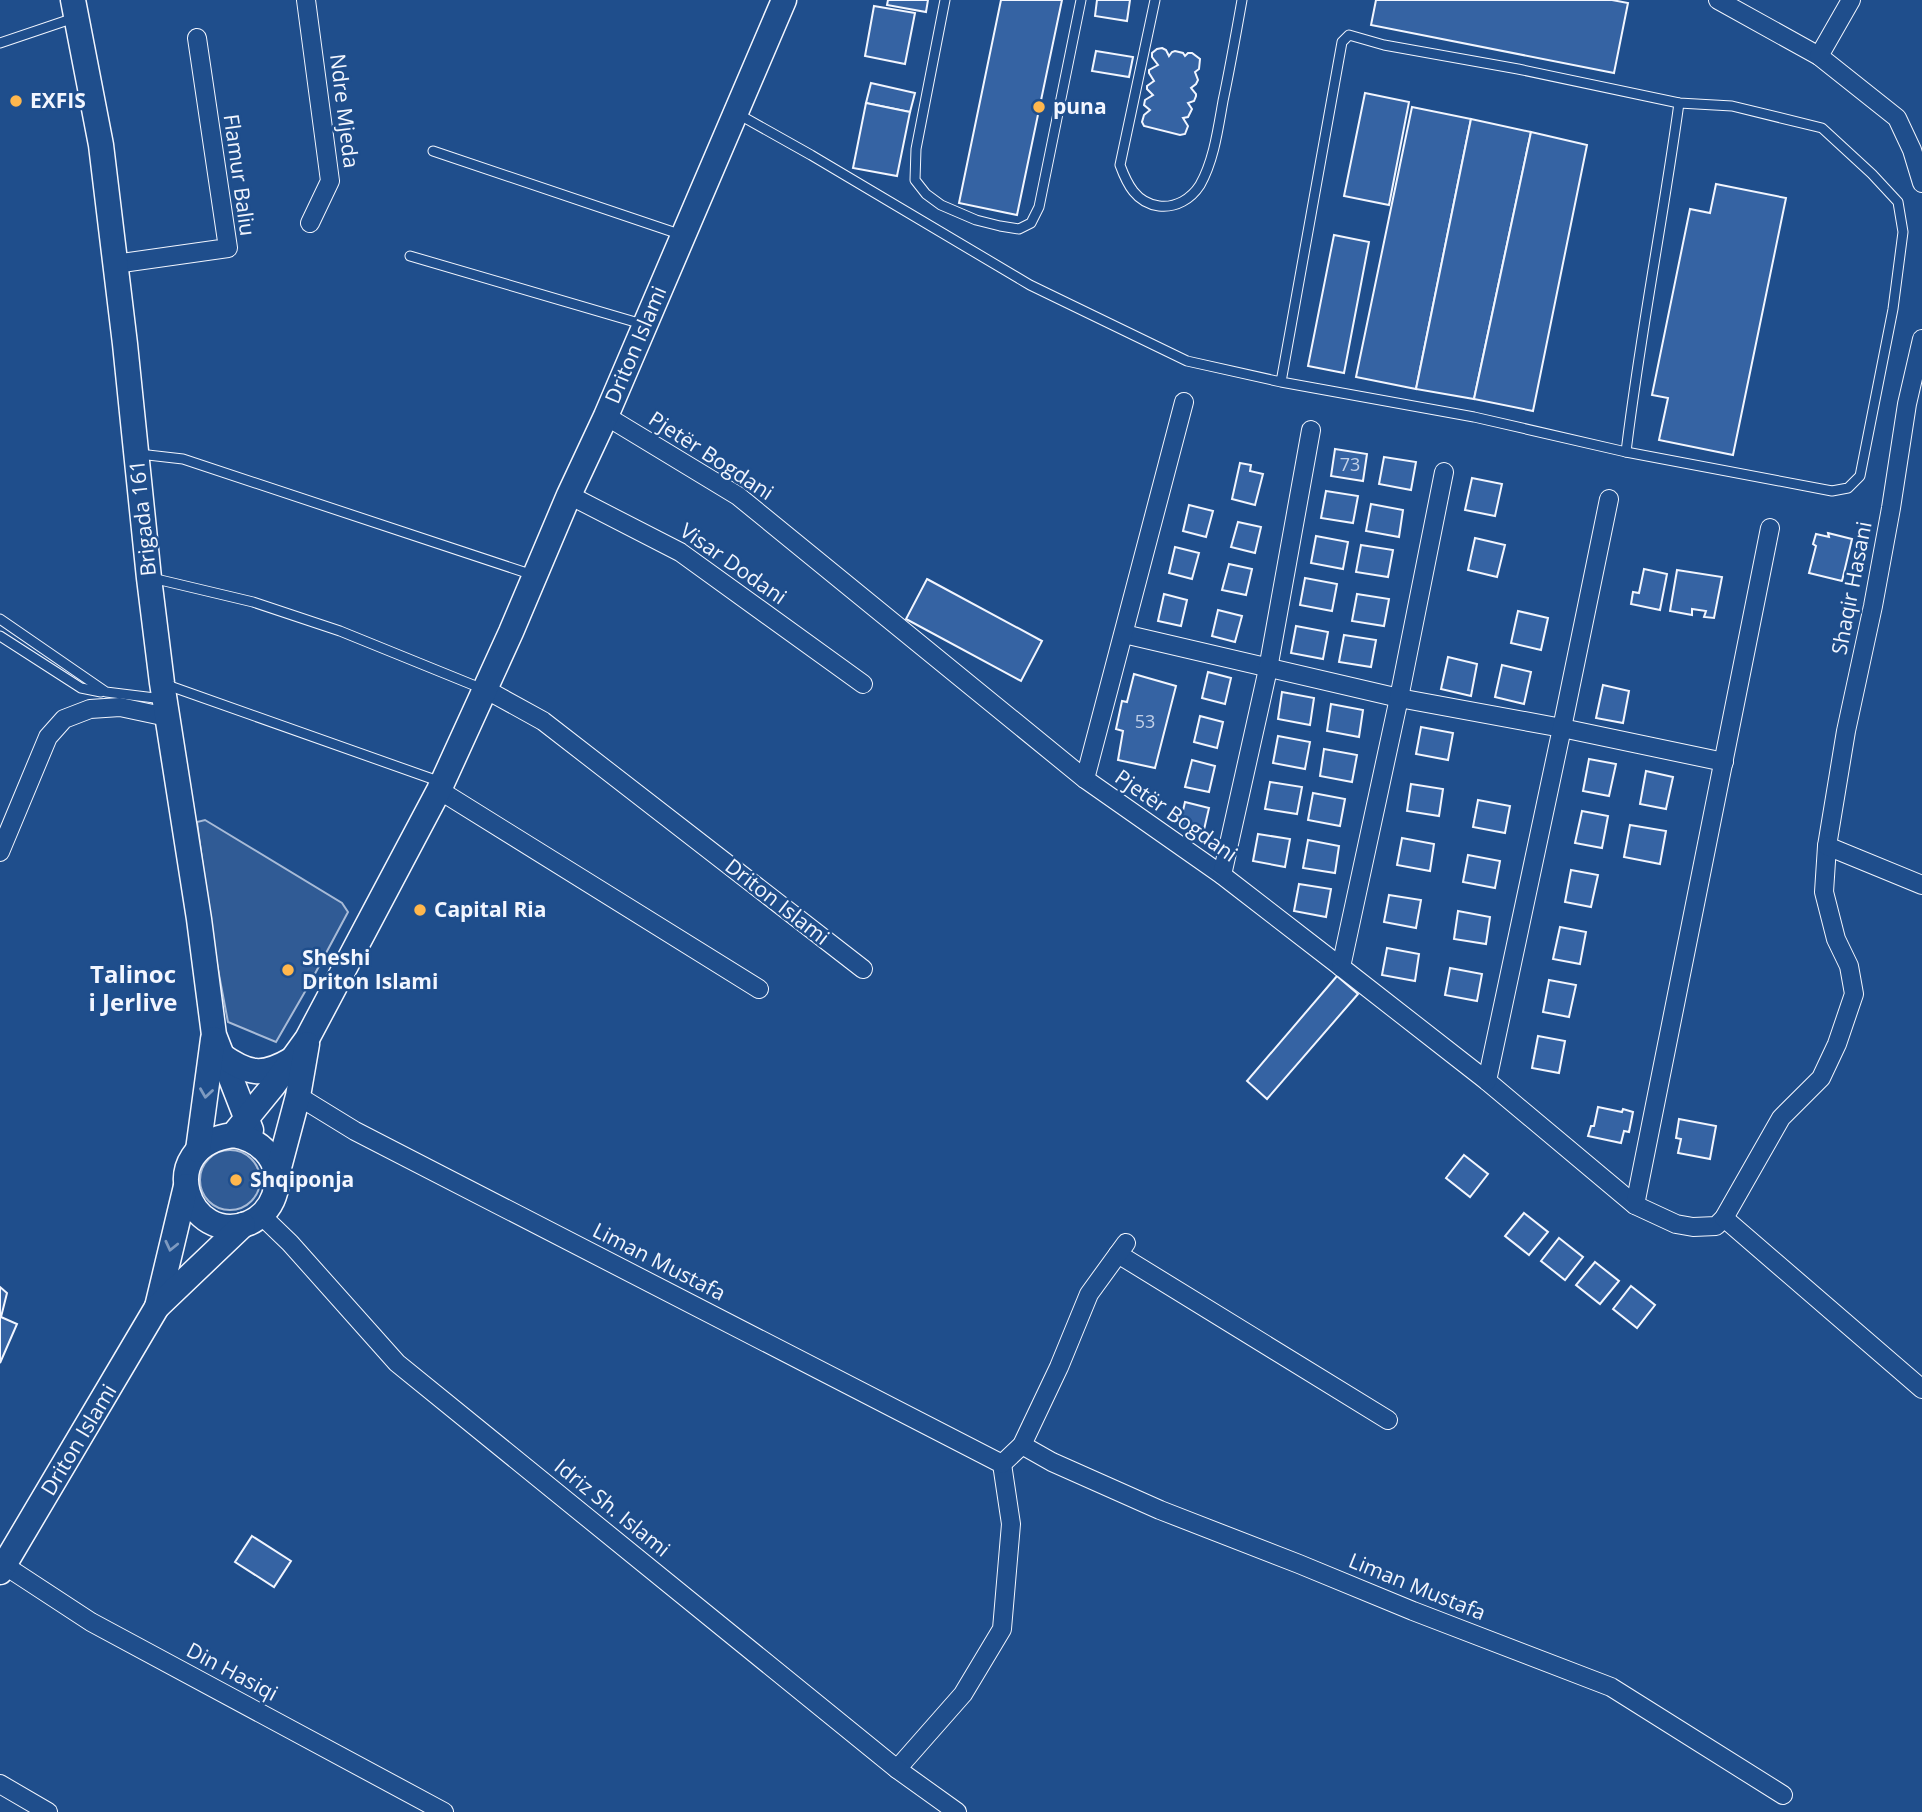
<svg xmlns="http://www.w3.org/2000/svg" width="1922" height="1812" viewBox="0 0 1922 1812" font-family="'Open Sans',sans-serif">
<rect width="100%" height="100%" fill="#1f4e8c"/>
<g fill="#305b95" stroke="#a8bbd7" stroke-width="2">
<path d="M205,820L342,903L348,912L310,983L276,1042L228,1022L213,943L197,822Z"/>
<circle cx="230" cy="1180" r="30"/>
</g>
<g fill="#3563a3" stroke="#f2f6ff" stroke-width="2">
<path d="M888,0H928L926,12L887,5Z"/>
<path d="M1001,0H1062L1017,215L959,203Z"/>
<path d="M1097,0H1130L1127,21L1095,16Z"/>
<path d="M1376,0H1612L1628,3L1614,73L1371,25Z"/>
<path d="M874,6L915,13L905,64L865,56Z"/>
<path d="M1162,48L1166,50L1169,56L1172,52L1175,51L1183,53L1185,56L1188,53H1192L1200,59L1199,69L1195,72L1198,80L1196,84L1191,88L1196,94V96L1194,101L1188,103L1192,109L1188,117L1183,118L1188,126L1185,134L1180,135L1144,126L1142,122L1144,115L1150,110L1144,105L1145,100L1153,95L1147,89V86L1154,81L1149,73V70L1158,65L1152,57V53L1157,49Z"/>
<path d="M1096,51L1133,57L1129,77L1092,71Z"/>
<path d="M871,83L915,93L910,112L866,103Z"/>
<path d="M1365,93L1409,102L1389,205L1344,196Z"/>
<path d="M866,103L910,112L897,176L853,168Z"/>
<path d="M1412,107L1471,119L1416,389L1356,377Z"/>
<path d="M1471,119L1531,132L1474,399L1416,389Z"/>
<path d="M1531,132L1587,145L1533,411L1474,399Z"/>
<path d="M1716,184L1786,198L1733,455L1659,440L1668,398L1652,395L1690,209L1710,213Z"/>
<path d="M1334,235L1369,242L1344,373L1308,366Z"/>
<path d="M1335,449L1367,454L1363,481L1331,476Z"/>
<path d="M1384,457L1416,462L1411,490L1379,484Z"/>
<path d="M1240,463L1251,465L1250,471L1263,474L1255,505L1232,499Z"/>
<path d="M1472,478L1502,484L1495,516L1465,510Z"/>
<path d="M1326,491L1358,496L1353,523L1321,518Z"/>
<path d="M1371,504L1403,510L1399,537L1366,531Z"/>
<path d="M1189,505L1213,511L1206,537L1183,531Z"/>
<path d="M1238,522L1261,527L1255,553L1231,547Z"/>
<path d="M1828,533L1852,539L1842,581L1809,573L1816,546L1813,544L1816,534L1829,537Z"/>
<path d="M1316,536L1348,542L1343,569L1311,563Z"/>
<path d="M1475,538L1505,545L1497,577L1468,570Z"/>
<path d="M1361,545L1393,550L1388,577L1356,572Z"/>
<path d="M1175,547L1199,553L1192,579L1169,573Z"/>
<path d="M1229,564L1252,569L1246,595L1222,590Z"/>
<path d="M1644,569L1667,574L1660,610L1631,604L1633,592L1639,593Z"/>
<path d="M1677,570L1722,577L1714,618L1704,617L1706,611L1692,609V615L1670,611Z"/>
<path d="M1305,578L1337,584L1332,611L1300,605Z"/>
<path d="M927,579L1042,641L1021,681L906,619Z"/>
<path d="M1164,594L1187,600L1181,626L1158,621Z"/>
<path d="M1357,594L1389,599L1384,626L1352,621Z"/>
<path d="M1218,610L1242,616L1235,642L1212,636Z"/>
<path d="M1518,611L1548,618L1541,650L1511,643Z"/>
<path d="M1296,626L1328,632L1323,659L1291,653Z"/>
<path d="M1344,635L1376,640L1371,667L1339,662Z"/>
<path d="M1448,657L1477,664L1471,696L1441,689Z"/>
<path d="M1502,665L1531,672L1524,704L1495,697Z"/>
<path d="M1208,672L1231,678L1225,704L1202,698Z"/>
<path d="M1134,674L1176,686L1155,768L1118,760L1123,731L1116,729L1122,701L1127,702Z"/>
<path d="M1603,685L1629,691L1623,723L1596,718Z"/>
<path d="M1282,692L1314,698L1310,725L1278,719Z"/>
<path d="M1331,704L1363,710L1359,737L1327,731Z"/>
<path d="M1200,716L1223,722L1217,748L1194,742Z"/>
<path d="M1421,727L1453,733L1448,760L1416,754Z"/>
<path d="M1278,736L1310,742L1305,769L1273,763Z"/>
<path d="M1324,749L1357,755L1352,782L1320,776Z"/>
<path d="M1589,759L1616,764L1609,796L1583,791Z"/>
<path d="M1192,760L1215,766L1209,792L1185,787Z"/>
<path d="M1646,771L1673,777L1666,809L1640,804Z"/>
<path d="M1270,782L1302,787L1297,814L1265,809Z"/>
<path d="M1411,784L1443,789L1439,816L1407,811Z"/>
<path d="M1313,793L1345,799L1340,826L1308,820Z"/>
<path d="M1478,800L1510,806L1505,833L1473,827Z"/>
<path d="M1185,802L1209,808L1203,834L1179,828Z"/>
<path d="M1582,811L1608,816L1602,848L1575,843Z"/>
<path d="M1630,825L1666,831L1660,864L1624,857Z"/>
<path d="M1258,834L1290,839L1285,867L1253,861Z"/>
<path d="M1402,838L1434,844L1430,871L1397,865Z"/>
<path d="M1308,840L1339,846L1335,873L1303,868Z"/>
<path d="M1468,855L1500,861L1495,888L1463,882Z"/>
<path d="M1571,870L1598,875L1591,907L1565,902Z"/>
<path d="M1299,884L1331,889L1326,917L1294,911Z"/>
<path d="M1389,895L1421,900L1416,928L1384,922Z"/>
<path d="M1458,911L1490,917L1486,944L1454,939Z"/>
<path d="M1560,927L1586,932L1580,964L1553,959Z"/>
<path d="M1387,948L1419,954L1415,981L1382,975Z"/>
<path d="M1450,968L1482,974L1477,1001L1445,995Z"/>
<path d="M1337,976L1358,994L1267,1099L1247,1081Z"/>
<path d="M1549,980L1576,985L1569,1017L1543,1012Z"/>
<path d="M1538,1036L1565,1041L1559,1073L1532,1068Z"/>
<path d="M1598,1107L1622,1112L1623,1109L1633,1112L1629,1132L1624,1131L1621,1143L1588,1136L1591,1126H1594Z"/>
<path d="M1679,1119L1716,1126L1710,1159L1678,1153L1681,1139L1676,1138Z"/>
<path d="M1464,1155L1488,1174L1470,1197L1446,1178Z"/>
<path d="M1524,1213L1548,1232L1529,1255L1505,1236Z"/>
<path d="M1559,1238L1583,1257L1565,1280L1541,1261Z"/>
<path d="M1595,1262L1619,1281L1600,1304L1576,1285Z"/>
<path d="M1631,1286L1655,1305L1637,1328L1613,1309Z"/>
<path d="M0,1287L7,1293L1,1317L17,1324L0,1363Z"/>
<path d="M252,1536L291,1561L274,1587L235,1562Z"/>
</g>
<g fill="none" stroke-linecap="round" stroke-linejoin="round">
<g stroke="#f2f6ff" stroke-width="11">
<g id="lane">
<path d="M945,0L916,149L915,180L926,194L941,205L976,220L1000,226L1019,229L1031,223L1039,207L1081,0"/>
<path d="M1155,0L1120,165C1127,184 1136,203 1159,206C1176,208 1191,199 1200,185C1214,160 1218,129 1223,101C1230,68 1236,34 1242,0"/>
<path d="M0,43L74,18"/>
<path d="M738,114L811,155L1030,285L1187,361L1281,382L1474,417L1626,452L1832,491L1848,488L1860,476L1893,309L1903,232L1898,202L1872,174L1822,128L1732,106L1679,103L1518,69L1384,45L1349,35L1342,42L1281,382"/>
<path d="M433,151L682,235"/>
<path d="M410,256L642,324"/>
<path d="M1626,452C1640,335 1663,220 1679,103"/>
<path d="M139,454L183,459L533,575"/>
<path d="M152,578L253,602L340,631L483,689"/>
<path d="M0,619L106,692L163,699"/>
<path d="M0,636L81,688L101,692"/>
<path d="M167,685L441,782"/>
</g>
</g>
<g stroke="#f2f6ff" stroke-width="20">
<g id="street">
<path d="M306,0L330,181L310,223"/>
<path d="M1718,0L1819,56L1897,118L1912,150L1922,183"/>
<path d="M1819,56L1851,0"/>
<path d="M115,264L228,248L197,38"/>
<path d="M606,416L738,496L1085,779L1222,875L1341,967L1487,1081L1635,1205L1676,1224L1693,1227L1716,1226L1724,1218L1781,1118L1821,1078L1837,1044L1854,994L1849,966L1836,939L1824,892L1827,846L1846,731L1873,606L1891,508L1907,404L1922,339"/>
<path d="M569,495L680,552L863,684"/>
<path d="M1124,634L1399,698L1562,728L1724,762"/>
<path d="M485,689L543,721L863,969"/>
<path d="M1085,779L1184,402"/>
<path d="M439,790L759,989"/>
<path d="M1827,846L1922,885"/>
<path d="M0,852L48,737L64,719L90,709L120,707L167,717"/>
<path d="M1222,875L1268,669L1311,430"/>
<path d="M1341,967L1399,698L1444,472"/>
<path d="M1487,1081L1562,728L1609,499"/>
<path d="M298,1096L355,1131L1002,1464L1011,1524L1002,1629L963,1694L897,1769"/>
<path d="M1635,1205L1770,528"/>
<path d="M261,1215L290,1243L397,1363L897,1769L957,1812"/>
<path d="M1724,1218L1922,1389"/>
<path d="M1118,1254L1388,1420"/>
<path d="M1022,1445L1052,1462L1160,1510L1299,1564L1413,1611L1611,1687L1783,1795"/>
<path d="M1002,1464L1022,1445L1059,1367L1089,1294L1126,1243"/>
<path d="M4,1565L91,1622L444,1812"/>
<path d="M0,1784L48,1812"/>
</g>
</g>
<g stroke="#f2f6ff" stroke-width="27">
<g id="secondary">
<path d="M73,0L101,145L125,344L149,578L162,683L199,919L214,1035L251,1130"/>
<path d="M221,1055C248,1074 262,1077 291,1060"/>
<path d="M233,1135C263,1140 285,1164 274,1196C270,1208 260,1218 249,1223C188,1248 152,1146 233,1135L273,1086L307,1039L439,790L511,632L569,495L606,416L784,0"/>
<path d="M198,1150L213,1039"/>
<path d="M277,1175L298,1096L307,1044"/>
<path d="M157,1307L186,1186"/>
<path d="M0,1572L157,1307L243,1225"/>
</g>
</g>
<use href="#lane" stroke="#1f4e8c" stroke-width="9"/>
<use href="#street" stroke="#1f4e8c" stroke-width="18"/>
<use href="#secondary" stroke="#1f4e8c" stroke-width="24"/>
</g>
<defs><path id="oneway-chevron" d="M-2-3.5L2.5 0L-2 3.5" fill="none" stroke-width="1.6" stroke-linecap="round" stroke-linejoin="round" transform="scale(1.75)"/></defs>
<g stroke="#7e9ac0">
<use href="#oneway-chevron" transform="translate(206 1093) rotate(98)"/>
<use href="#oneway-chevron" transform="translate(171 1246) rotate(103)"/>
</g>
<g fill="#ffb74d" stroke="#1f4e8c" stroke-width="2.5">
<circle cx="16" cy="101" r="7"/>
<circle cx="1039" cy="107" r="7"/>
<circle cx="420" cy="910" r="7"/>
<circle cx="288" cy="970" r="7"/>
<circle cx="236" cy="1180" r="7"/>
</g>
<g text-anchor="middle" stroke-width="5" stroke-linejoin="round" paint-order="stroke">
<g font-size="18" fill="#c3d1e8">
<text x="1350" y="471">73</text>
<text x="1145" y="728">53</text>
</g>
<g font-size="21" font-weight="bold" fill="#f2f6ff" stroke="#1f4e8c" text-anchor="start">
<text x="30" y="108">EXFIS</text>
<text x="1053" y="114">puna</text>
<text x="434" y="917">Capital Ria</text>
<text x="302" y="965">Sheshi<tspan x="302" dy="24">Driton Islami</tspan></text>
<text x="250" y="1187">Shqiponja</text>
</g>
<g font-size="21" fill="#f2f6ff" stroke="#1f4e8c">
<text transform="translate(344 111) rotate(83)" y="7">Ndre Mjeda</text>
<text transform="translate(239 175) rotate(82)" y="7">Flamur Baliu</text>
<text transform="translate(636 345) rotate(-67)" y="7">Driton Islami</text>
<text transform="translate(711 456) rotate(33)" y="7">Pjetër Bogdani</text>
<text transform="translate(143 518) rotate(-96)" y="7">Brigada 161</text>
<text transform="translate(733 564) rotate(35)" y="7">Visar Dodani</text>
<text transform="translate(1852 588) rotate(-79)" y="7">Shaqir Hasani</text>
<text transform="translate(1176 816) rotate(35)" y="7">Pjetër Bogdani</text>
<text transform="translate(777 902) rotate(38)" y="7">Driton Islami</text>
<text transform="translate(659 1262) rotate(27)" y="7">Liman Mustafa</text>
<text transform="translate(79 1440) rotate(-59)" y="7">Driton Islami</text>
<text transform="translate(612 1508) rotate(39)" y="7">Idriz Sh. Islami</text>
<text transform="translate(1417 1587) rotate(22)" y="7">Liman Mustafa</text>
<text transform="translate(232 1672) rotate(28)" y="7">Din Hasiqi</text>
</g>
<g font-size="24" font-weight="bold" fill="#f2f6ff" stroke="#1f4e8c">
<text x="133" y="983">Talinoc<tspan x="133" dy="28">i Jerlive</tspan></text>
</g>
</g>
</svg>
